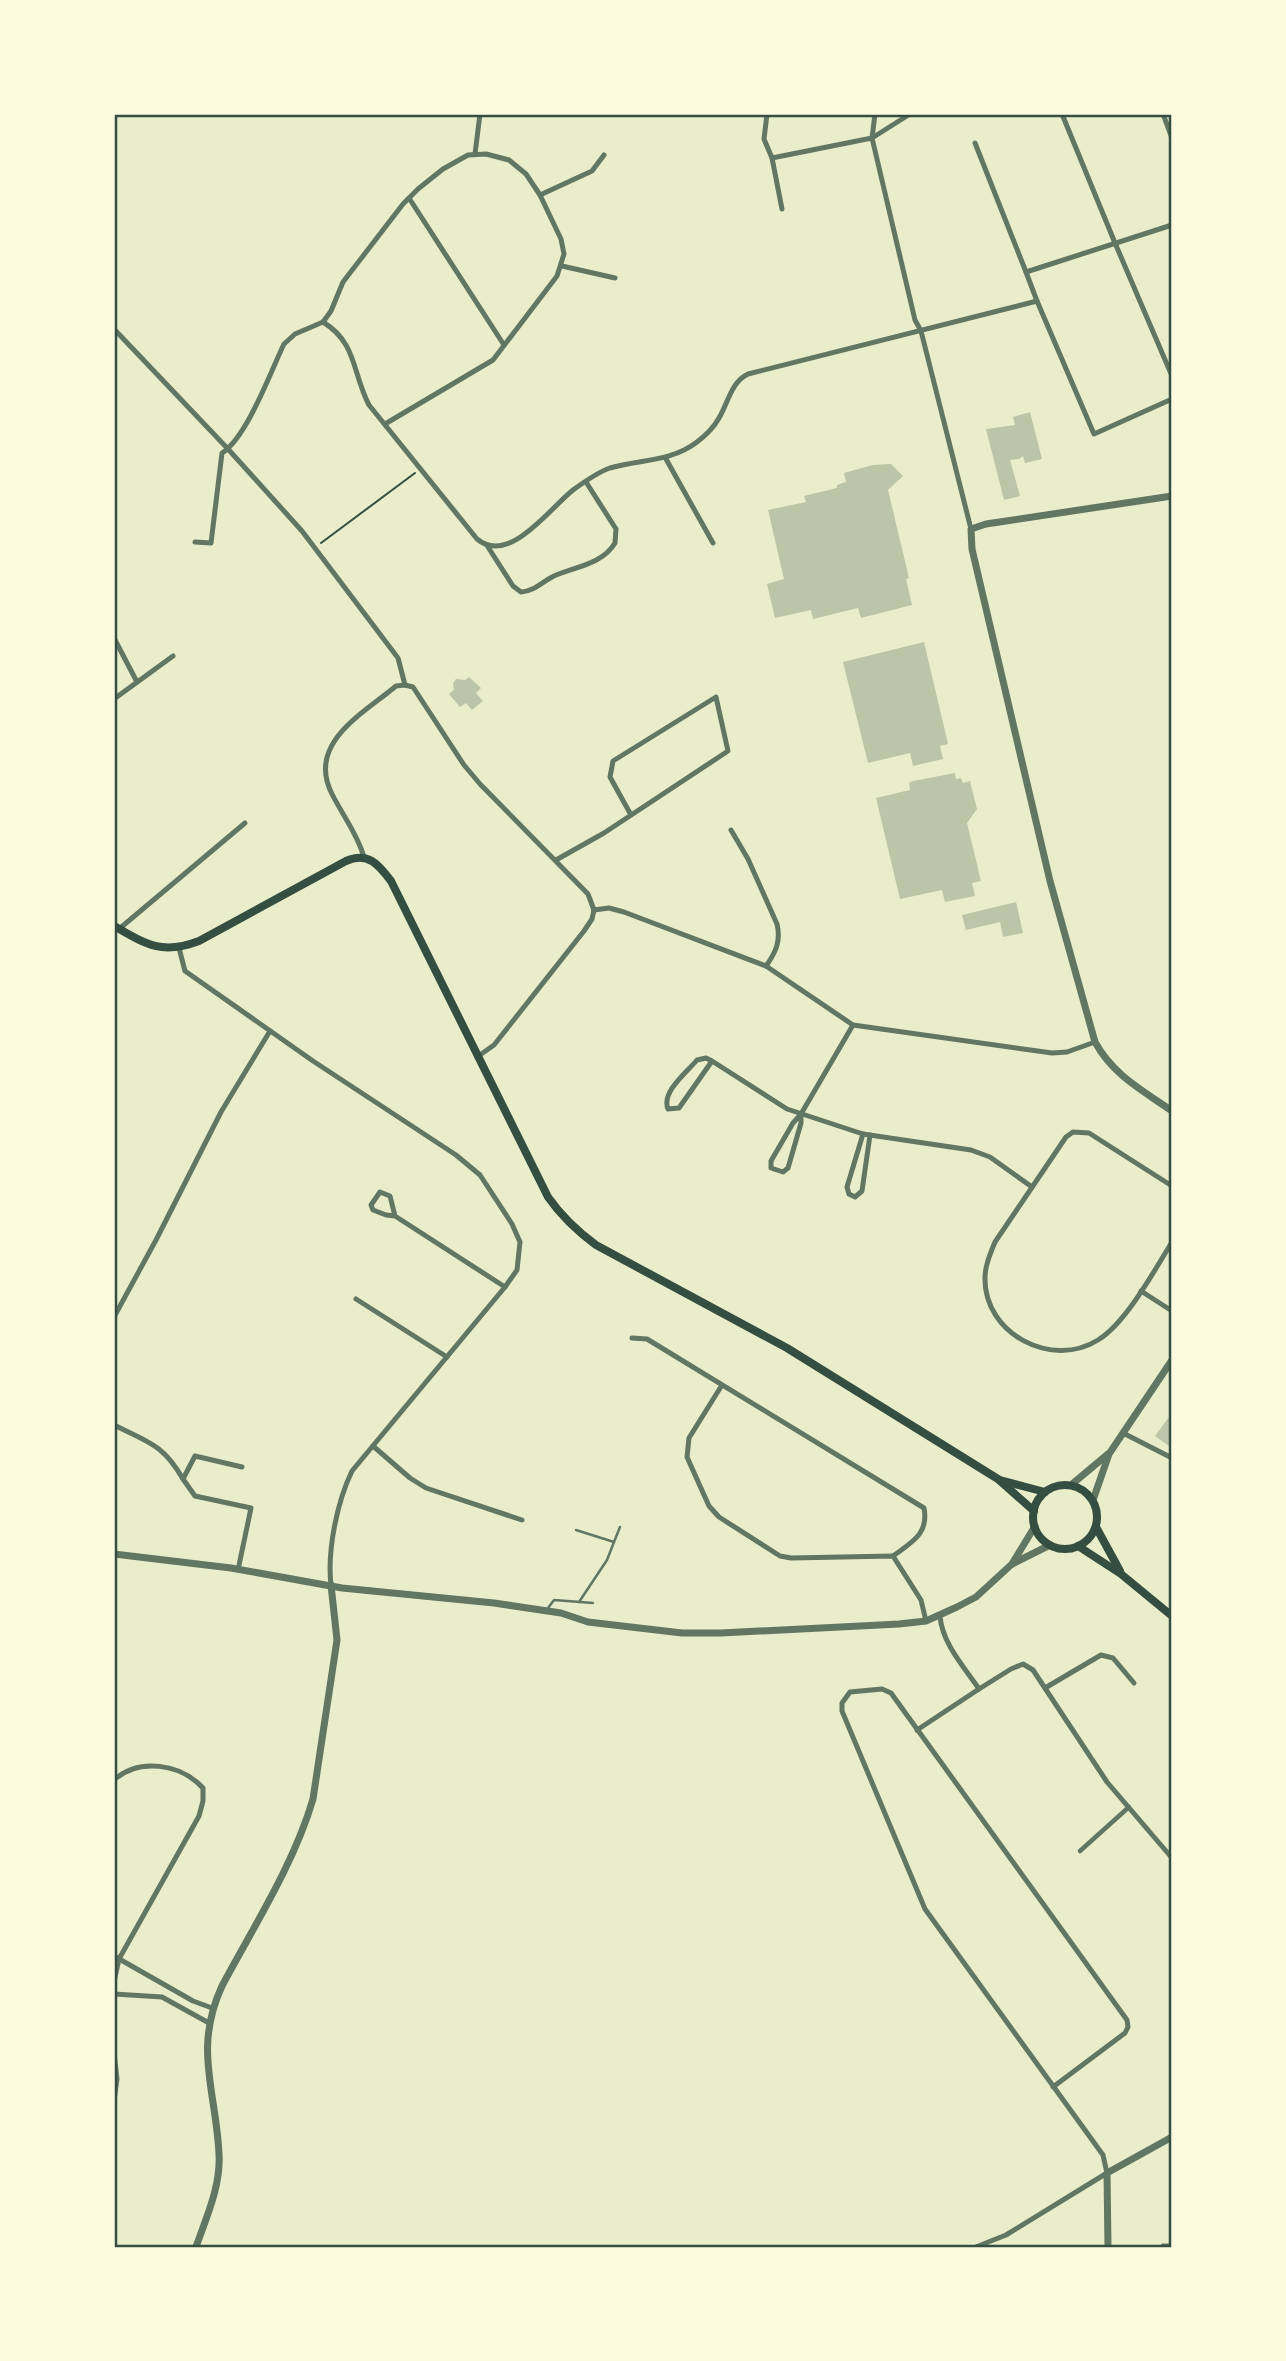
<svg xmlns="http://www.w3.org/2000/svg" width="1286" height="2361" viewBox="0 0 1286 2361" font-family="'IBM Plex Sans',sans-serif">
<rect width="100%" height="100%" fill="#e9edc9"/>
<g fill="#bcc5a7">
<path d="M1030,412L1042,459L1025,463L1023,456L1019,459L1010,460L1020,496L1004,500L986,429L1015,425L1013,417Z"/>
<path d="M891,464L903,476L888,490L909,578L906,579L912,605L861,618L858,608L813,619L811,610L775,618L767,584L784,579L768,510L806,502L804,496L837,488V485L846,482L844,473L873,465Z"/>
<path d="M924,642L948,744L940,746L943,759L913,766L910,753L868,763L843,662Z"/>
<path d="M469,677L481,688L476,693L483,701L472,710L466,703L460,707L449,694L454,690L453,683L456,679L465,680Z"/>
<path d="M955,773L956,779L961,778L963,783L970,781L977,809L967,823L981,881L972,883L975,896L945,902L942,890L900,899L876,798L910,790L909,783L913,781Z"/>
<path d="M1016,902L1023,933L1003,937L1000,922L966,930L962,915Z"/>
<path d="M1172,1413V1448L1155,1436Z"/>
</g>
<g fill="none" stroke-linecap="round" stroke-linejoin="round">
<path stroke="#344e41" stroke-width="2" d="M321,543L415,473"/>
<g stroke="#617663" stroke-width="2.5">
<path d="M576,1530L614,1542L607,1560L579,1602"/>
<path d="M614,1542L620,1527"/>
<path d="M548,1608L554,1600L593,1603"/>
</g>
<path stroke="#617663" stroke-width="4.5" d="M1080,1851L1129,1807"/>
<g stroke="#617663" stroke-width="5">
<path d="M767,114L764,139L772,158L782,209"/>
<path d="M910,114L872,138L915,320L921,331L971,529"/>
<path d="M1062,114L1115,243L1172,376"/>
<path d="M1163,114L1172,138"/>
<path d="M975,143L1026,272"/>
<path d="M475,154L480,114"/>
<path d="M772,158L872,138L875,114"/>
<path d="M540,195L592,171L604,155"/>
<path d="M409,198L504,345"/>
<path d="M562,266L615,278"/>
<path d="M1037,301L1094,434L1172,399"/>
<path d="M323,322C357,343 352,372 369,405L477,539C509,566 550,508 573,490C584,482 598,472 610,468C641,459 671,462 697,442C705,436 714,427 719,418C728,403 731,382 748,374L1037,301L1026,272L1172,225"/>
<path d="M114,329L228,449L302,531L398,658L405,685"/>
<path d="M666,459L713,543"/>
<path d="M195,542L211,543L222,453C247,437 270,373 284,344L295,334L323,322L331,311L343,282L403,204L418,189L443,169L468,155L486,154L509,160L526,174L540,195L561,239L564,254L557,276L493,360L385,424"/>
<path d="M488,547L513,586L521,592C534,591 541,583 552,577C573,567 602,565 615,543L616,529L586,482"/>
<path d="M114,638L137,682"/>
<path d="M405,685L413,687L464,765L480,784L588,894L594,910"/>
<path d="M114,699L173,656"/>
<path d="M731,830L748,859L777,924C781,941 776,952 766,966"/>
<path d="M364,857C357,833 343,816 332,794C306,743 363,714 396,686L405,685"/>
<path d="M556,860L604,833L728,751L716,697L613,761L610,777L631,815"/>
<path d="M594,910L609,908L624,912L766,966L853,1025L1052,1053L1067,1052L1095,1042"/>
<path d="M119,929L245,823"/>
<path d="M179,948L185,971L313,1061L456,1155L480,1175L512,1224L520,1242L517,1270L505,1287L352,1471C337,1502 327,1551 331,1585"/>
<path d="M477,1057L494,1045L584,931L592,919L594,910"/>
<path d="M712,1061L679,1108L668,1109C661,1092 687,1072 697,1060L706,1058L712,1061L787,1109L863,1134L971,1150L990,1157L1032,1187"/>
<path d="M801,1114V1123L788,1168L783,1172L771,1168V1161L793,1123L801,1114L853,1025"/>
<path d="M863,1134L847,1187L849,1194L855,1197L862,1191L870,1135"/>
<path d="M1172,1186L1089,1133L1073,1132L1066,1137L995,1242C990,1254 985,1266 985,1278C984,1334 1052,1369 1098,1340C1126,1323 1154,1271 1172,1242"/>
<path d="M395,1216L386,1215L373,1210L371,1205L380,1192L390,1196L395,1216L505,1287"/>
<path d="M1141,1291L1172,1311"/>
<path d="M356,1299L447,1357"/>
<path d="M114,1317L156,1240L221,1112L270,1031"/>
<path d="M632,1338L647,1339L924,1508C929,1534 912,1542 893,1556"/>
<path d="M722,1385L689,1438L687,1457L709,1506L719,1517L780,1556L791,1558L893,1556L921,1600L926,1621"/>
<path d="M114,1425C148,1442 163,1444 183,1479"/>
<path d="M1123,1433L1172,1458"/>
<path d="M373,1446L410,1478L426,1488L522,1520"/>
<path d="M238,1570L251,1508L195,1496L183,1479L195,1456L242,1467"/>
<path d="M1045,1688L1101,1655L1113,1658L1134,1683"/>
<path d="M979,1689L1011,1669L1023,1664L1033,1670L1107,1782L1172,1858"/>
<path d="M917,1730L979,1689C964,1667 942,1643 940,1616"/>
<path d="M114,1780C139,1757 181,1764 203,1788V1801L199,1816L119,1959L114,1982"/>
<path d="M114,1956L193,2001L212,2008"/>
<path d="M114,1994L162,1997L209,2023"/>
<path d="M114,2053L117,2079L114,2101"/>
<path d="M1163,2246H1172"/>
<path d="M976,2247L1006,2235L1107,2173L1103,2155L925,1909L842,1711V1703L850,1692L882,1689L891,1693L1127,2020L1128,2027L1125,2033L1053,2087"/>
</g>
<g stroke="#617663" stroke-width="7">
<path d="M1172,496L986,524L971,529L972,549L1050,881L1095,1042C1113,1075 1142,1090 1172,1111"/>
<path d="M1071,1485L1108,1454"/>
<path d="M1093,1500L1109,1454L1172,1360"/>
<path d="M114,1554L231,1568L342,1588L494,1603L561,1613L588,1622L682,1633H721L899,1624L926,1621L957,1607L976,1597L1012,1564L1050,1545"/>
<path d="M1012,1564L1035,1526"/>
<path d="M196,2247C206,2218 221,2186 219,2154C216,2090 193,2049 222,1986C254,1926 294,1864 313,1799L337,1640L331,1585"/>
<path d="M1108,2247L1107,2173L1172,2137"/>
</g>
<g stroke="#344e41" stroke-width="8">
<path d="M114,926C147,945 162,955 199,941L346,861C368,851 379,865 391,881L548,1197C562,1217 577,1231 596,1245L787,1348L998,1479L1034,1511"/>
<path d="M1000,1480L1045,1492"/>
<circle cx="1065" cy="1517" r="32"/>
<path d="M1096,1527L1120,1571"/>
<path d="M1078,1546L1121,1574L1172,1616"/>
</g>
</g>
<rect width="1286" height="2361" fill="none" stroke="#fefae0" stroke-width="231"/>
<rect x="116" y="116" width="1054" height="2130" fill="none" stroke="#344e41" stroke-width="2.5"/>
</svg>
